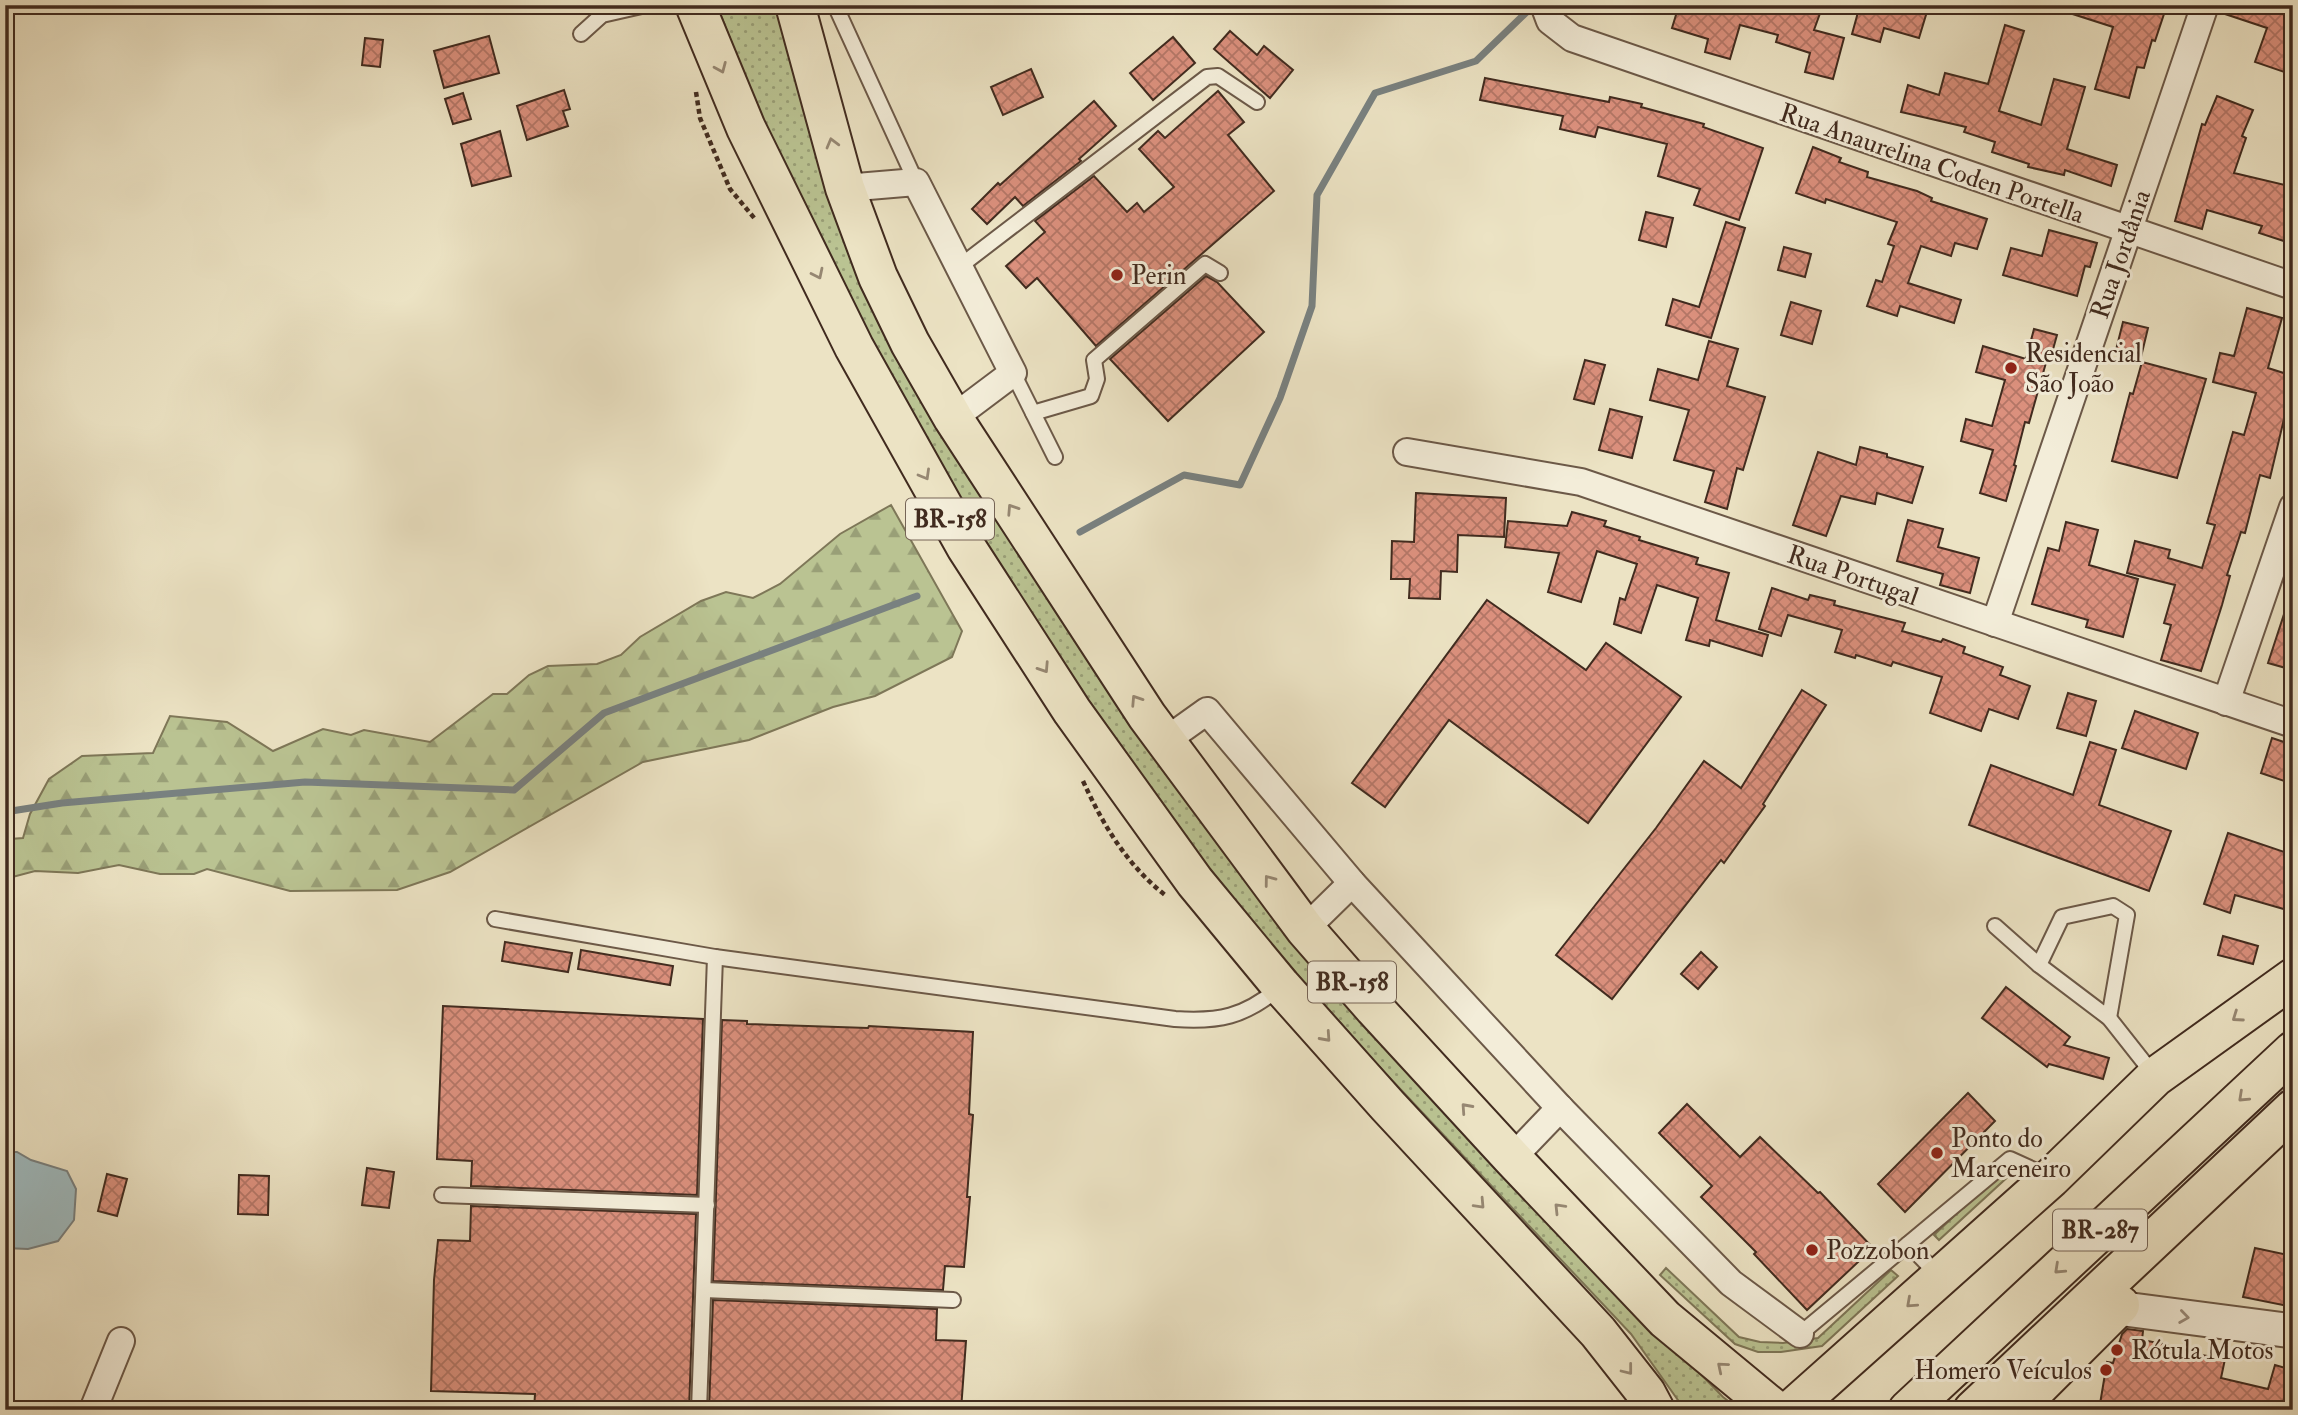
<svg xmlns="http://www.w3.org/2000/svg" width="2298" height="1415" viewBox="0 0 2298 1415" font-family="'IM FELL Double Pica',serif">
<defs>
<pattern id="grass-dots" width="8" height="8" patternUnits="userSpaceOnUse" patternTransform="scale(1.75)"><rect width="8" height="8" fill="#bac392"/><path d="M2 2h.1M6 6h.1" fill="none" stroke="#999f77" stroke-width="1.8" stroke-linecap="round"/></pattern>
<pattern id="forest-firs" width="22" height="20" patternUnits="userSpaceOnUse" patternTransform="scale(1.75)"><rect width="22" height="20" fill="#bac392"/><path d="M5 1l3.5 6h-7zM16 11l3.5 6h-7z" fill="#999f77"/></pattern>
<pattern id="building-cross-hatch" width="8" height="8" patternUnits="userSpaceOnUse" patternTransform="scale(1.75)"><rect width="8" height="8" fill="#db907d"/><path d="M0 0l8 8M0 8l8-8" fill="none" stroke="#b37666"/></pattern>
</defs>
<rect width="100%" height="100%" fill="#ece3c4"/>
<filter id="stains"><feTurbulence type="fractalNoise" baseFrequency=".00286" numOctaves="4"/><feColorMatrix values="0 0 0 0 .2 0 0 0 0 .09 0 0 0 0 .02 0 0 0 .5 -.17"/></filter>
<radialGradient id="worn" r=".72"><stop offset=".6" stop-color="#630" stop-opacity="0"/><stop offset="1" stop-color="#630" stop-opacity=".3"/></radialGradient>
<g fill="url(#grass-dots)" stroke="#7e7758" stroke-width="2">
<path d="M717,5H782L816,131L1069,629L1645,1317L1723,1397L1740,1410H1685L1631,1334L1372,1059L1256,927L1170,819L1046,641L946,482L772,147Z"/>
<path d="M2005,1168L2012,1173L1939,1240L1934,1235Z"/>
<path d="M1666,1268L1739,1337L1760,1342L1783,1343L1818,1338L1891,1270L1898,1276L1822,1346L1781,1352H1758L1735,1344L1660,1275Z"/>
</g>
<path fill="url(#forest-firs)" stroke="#7e7758" stroke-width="2" d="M891,505L962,631L952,657L875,696L833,707L749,740L643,762L450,872L397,890L290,891L207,869L194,874H160L119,865L78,873L35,871L5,879V847L10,839L23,838L30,814L49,779L82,756L153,753L170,716L227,722L273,751L323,729L351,735L364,730L430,742L493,694H507L529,675L548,666L597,664L621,655L640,637L701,601L726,592L753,598L780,584L840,534Z"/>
<path fill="#9fbbc0" stroke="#798180" stroke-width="2" d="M5,1152H17L31,1160L67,1171L76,1189L74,1220L58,1241L28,1249L5,1248Z"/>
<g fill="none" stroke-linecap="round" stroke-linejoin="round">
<g stroke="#798180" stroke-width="7">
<path d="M1080,532L1184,475L1240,485L1280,398L1312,306L1317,195L1375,93L1476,61L1534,5"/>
<path d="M5,812L62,803L305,782L514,790L604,713L917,596"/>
</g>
</g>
<g fill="url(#building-cross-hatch)" stroke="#412b1f" stroke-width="2">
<path d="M1679,5H1823L1814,30L1844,38L1833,79L1805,72L1810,53L1776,42L1778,35L1740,25L1730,59L1705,52L1708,39L1672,28Z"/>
<path d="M1860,5H1929L1919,38L1884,28L1880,42L1852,34Z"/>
<path d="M2058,5H2167L2155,41L2152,40L2144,68L2137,67L2129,98L2095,89L2113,27L2057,9Z"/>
<path d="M2220,5H2293V30L2287,48L2293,50V75L2255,62L2267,28L2219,12Z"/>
<path d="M2005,25L2024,31L1999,111L2041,125L2054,79L2085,87L2067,149L2117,165L2111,186L2065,170L2064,175L2028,167L2029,164L1992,152L1995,142L1964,132L1966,127L1901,112L1908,85L1939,95L1945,73L1988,84Z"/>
<path d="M1230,31L1257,55L1264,46L1293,70L1270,98L1214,49Z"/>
<path d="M489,36L499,73L444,88L434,51Z"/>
<path d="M1173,37L1195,63L1153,100L1130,73Z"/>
<path d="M365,38L383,40L380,67L362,65Z"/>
<path d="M1031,69L1043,97L1003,115L991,87Z"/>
<path d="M1485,78L1609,102L1610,97L1642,104L1641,107L1704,124L1703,127L1763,148L1739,220L1694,205L1700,189L1658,176L1667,144L1598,127L1595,137L1560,129L1563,116L1480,100Z"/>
<path d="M564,90L570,109L563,111L568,126L527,140L517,106Z"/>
<path d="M1218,91L1244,122L1228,135L1274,191L1096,346L1037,278L1026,288L1006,266L1045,232L1035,221L1094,176L1127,212L1137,203L1144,212L1174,187L1139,149L1158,131L1165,138Z"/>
<path d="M463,93L471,119L453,124L445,99Z"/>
<path d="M2217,96L2253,110L2242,136L2246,138L2234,173L2293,187V244L2259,233L2262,226L2207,210L2202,229L2175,221L2202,124L2205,125Z"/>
<path d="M1094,101L1116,126L1079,159L1081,161L1023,206L1015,197L987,224L972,209L998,183L1000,185Z"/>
<path d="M500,131L511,176L472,186L461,144Z"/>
<path d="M1813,147L1841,158L1839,162L1868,172L1867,177L1917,191L1932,198L1931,201L1987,219L1977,249L1955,243L1951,256L1921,246L1908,283L1961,300L1954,323L1900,306L1897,316L1867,306L1876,280L1882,282L1894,246L1888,244L1897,222L1826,199L1825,203L1796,193Z"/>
<path d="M1646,212L1673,218L1666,247L1639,240Z"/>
<path d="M1726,222L1745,228L1711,338L1666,325L1673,299L1699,307Z"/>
<path d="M2049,230L2097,243L2090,267L2085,266L2077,296L2003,275L2011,248L2042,256Z"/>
<path d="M1784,247L1811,254L1805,277L1778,270Z"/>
<path d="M1206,276L1217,282L1264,332L1168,421L1110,359Z"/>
<path d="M1791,302L1821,311L1812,344L1781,335Z"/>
<path d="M2247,308L2282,318L2268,368L2293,376V404L2288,402L2270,478L2260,475L2245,533L2241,532L2227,575L2230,576L2222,605L2201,671L2161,660L2171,625L2164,623L2175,585L2127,573L2135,541L2170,550L2168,558L2202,568L2215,525L2207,523L2233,432L2244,435L2256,393L2213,382L2220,353L2234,356Z"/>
<path d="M2123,322L2148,328L2141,357L2116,350Z"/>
<path d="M2034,329L2057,335L2052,353L2049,352L2029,423L2025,422L2014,465L2016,466L2006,501L1980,493L1993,450L1961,441L1966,419L1992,426L2005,380L1976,372L1983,346L2026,359Z"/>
<path d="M1709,341L1738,349L1727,386L1765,397L1743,470L1737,468L1727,509L1705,502L1714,471L1674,460L1689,410L1650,400L1658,369L1698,380Z"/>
<path d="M1585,360L1605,365L1594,404L1574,399Z"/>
<path d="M2142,362L2206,379L2177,478L2112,461L2130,393L2133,394Z"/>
<path d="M1610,409L1642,417L1632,458L1599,450Z"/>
<path d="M1860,447L1887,454V457L1923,467L1912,503L1877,493L1875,504L1841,496L1826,536L1793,525L1818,452L1856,465Z"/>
<path d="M1416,493L1506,498L1504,537L1458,535L1457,572L1441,571L1440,599L1409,598L1410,579H1391L1392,541L1414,542Z"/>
<path d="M1572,512L1606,521L1604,526L1640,537L1639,540L1698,558L1696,564L1729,573L1716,620L1768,635L1762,656L1710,640L1709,646L1686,640L1698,598L1657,585L1641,633L1614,624L1620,598L1625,600L1637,564L1597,551L1581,602L1548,592L1559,553L1505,547L1508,521L1567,526Z"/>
<path d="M1908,520L1943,529L1938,547L1979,558L1970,593L1940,585L1943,574L1897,561Z"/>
<path d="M2066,522L2098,530L2089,565L2138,579L2123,637L2086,627L2088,620L2032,604L2048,548L2059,551Z"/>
<path d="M1772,588L1808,600L1810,595L1835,601L1834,605L1905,623L1902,631L1941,642L1943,639L1965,647L1963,653L2003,667L2000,675L2030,686L2018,719L1989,709L1981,731L1930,713L1942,677L1893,662L1891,666L1856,655L1855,658L1835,652L1842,630L1788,615L1781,636L1759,629Z"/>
<path d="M2289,599H2293V670L2268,663Z"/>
<path d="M1487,600L1586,670L1606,643L1681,697L1588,823L1449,720L1385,807L1352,783Z"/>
<path d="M1802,690L1826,705L1763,804L1765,806L1724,863L1721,860L1612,999L1556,955L1656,828L1704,761L1741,788Z"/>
<path d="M2068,693L2096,701L2086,736L2057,728Z"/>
<path d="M2135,711L2198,733L2186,769L2122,748Z"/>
<path d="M2272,738L2290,744L2285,759L2293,761V784L2261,773Z"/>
<path d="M2090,742L2116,750L2099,805L2171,831L2149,891L1969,825L1991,765L2073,795Z"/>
<path d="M2228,833L2293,855V890L2287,910L2235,895L2230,913L2204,904Z"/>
<path d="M2223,936L2258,946L2253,964L2218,955Z"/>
<path d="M505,942L572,953L568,972L502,961Z"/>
<path d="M581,950L673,966L670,985L578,969Z"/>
<path d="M1701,952L1717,967L1698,989L1681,974Z"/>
<path d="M2006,987L2070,1037L2064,1045L2109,1058L2103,1079L2049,1064L2047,1067L1982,1018Z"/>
<path d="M443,1006L703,1019L697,1195L471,1186L472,1161L437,1159Z"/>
<path d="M722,1020L747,1021V1024L868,1028L869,1026L973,1032L969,1114L973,1115L967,1197H970L964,1267L945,1266L943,1290L713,1281Z"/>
<path d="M1968,1093L1995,1121L1905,1212L1878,1184Z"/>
<path d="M1687,1104L1740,1157L1760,1137L1818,1193L1820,1192L1873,1248L1807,1310L1754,1254L1756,1252L1701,1197L1712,1186L1659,1133Z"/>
<path d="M367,1168L394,1172L389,1208L362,1205Z"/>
<path d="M107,1174L127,1179L117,1216L98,1211Z"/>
<path d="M239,1175L269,1176L268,1215L238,1214Z"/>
<path d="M471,1206L696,1214L689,1410H534L535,1394L431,1391L434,1280L438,1240L470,1241Z"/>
<path d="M2255,1248L2293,1256L2290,1275L2293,1276V1307L2243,1297Z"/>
<path d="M713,1300L937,1309L936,1340L966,1341L961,1410H889L733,1403L732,1410H709Z"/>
<path d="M2127,1329L2143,1331L2142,1340L2185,1348L2184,1352L2225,1359L2221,1378L2268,1389L2275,1365L2292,1370L2281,1410H2099L2107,1362L2113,1363L2122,1334Z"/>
</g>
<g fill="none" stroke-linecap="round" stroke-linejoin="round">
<g stroke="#6c5948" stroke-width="18">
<g id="service">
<path d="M835,5L916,182"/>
<path d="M581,34L602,15L646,5"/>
<path d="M959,267L1207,77L1218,76L1257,102"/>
<path d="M1013,373L1055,457"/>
<path d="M1033,413L1091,396L1097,379L1094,360L1205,264L1220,273"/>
<path d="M495,919L715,957L1175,1019C1219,1022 1244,1017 1279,988"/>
<path d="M1995,926L2039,965L2109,1018L2154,1075"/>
<path d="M2039,965L2062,917L2113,906L2127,915L2109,1018"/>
<path d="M442,1195L707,1205"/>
<path d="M1908,1244L1939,1276"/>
<path d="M704,1290L953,1300"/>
<path d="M1800,1334L2010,1159L2047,1176"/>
<path d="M699,1410L715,957"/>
</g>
</g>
<g stroke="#6c5948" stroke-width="30">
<g id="minor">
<path d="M1544,5L1550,21L1572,38L2293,286"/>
<path d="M845,188L916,182L1013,373L953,418"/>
<path d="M1407,452L1581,482L2293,724"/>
<path d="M1995,623L2205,5"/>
<path d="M2226,702L2293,507"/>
<path d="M1165,741L1207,711L1352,883L1560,1108L1731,1283L1800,1334"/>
<path d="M1305,929L1352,883"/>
<path d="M1512,1158L1560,1108"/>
<path d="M93,1410L121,1341"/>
</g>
</g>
<g stroke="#6c5948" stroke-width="37">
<path id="tertiary" d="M2117,1308L2293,1331"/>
</g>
<g stroke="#412b1f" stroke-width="42">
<g id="trunk">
<path d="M695,5L746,128L854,347L966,547L1072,711L1195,882L1281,986L1388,1106L1598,1332L1646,1393L1655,1410"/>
<path d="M795,5L845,188L878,277L910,343L953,418L1147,716L1305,929L1374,1008L1512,1158L1665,1319L1775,1410"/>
<path d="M1791,1410L2051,1178L2155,1077L2293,978"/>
<path d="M1908,1410L2293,1051"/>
<path d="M1973,1410L2293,1109"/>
<path d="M2015,1410L2120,1305"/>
</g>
</g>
<g stroke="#412b1f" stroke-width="4.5" stroke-dasharray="5 3.5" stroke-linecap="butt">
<path d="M696,92L700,118L730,189L755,219"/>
<path d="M1083,781C1103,825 1127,865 1165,895"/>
</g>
<use href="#service" stroke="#f3edd9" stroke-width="14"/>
<use href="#minor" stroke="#f3edd9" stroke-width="26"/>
<use href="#tertiary" stroke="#f3edd9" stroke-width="33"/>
<use href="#trunk" stroke="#ece3c4" stroke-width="38"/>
</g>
<defs><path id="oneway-chevron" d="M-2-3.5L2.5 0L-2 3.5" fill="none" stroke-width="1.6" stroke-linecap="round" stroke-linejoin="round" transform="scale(1.75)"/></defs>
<g stroke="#968772">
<use href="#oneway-chevron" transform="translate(721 68) rotate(67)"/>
<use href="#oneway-chevron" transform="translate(832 143) rotate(-105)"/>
<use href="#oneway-chevron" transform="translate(818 274) rotate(64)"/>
<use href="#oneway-chevron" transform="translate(925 475) rotate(60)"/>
<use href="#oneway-chevron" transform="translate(1012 509) rotate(-123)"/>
<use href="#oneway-chevron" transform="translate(1044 668) rotate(57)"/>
<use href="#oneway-chevron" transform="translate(1136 700) rotate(-123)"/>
<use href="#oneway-chevron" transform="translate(1269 880) rotate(-127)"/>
<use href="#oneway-chevron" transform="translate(2237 1017) rotate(145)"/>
<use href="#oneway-chevron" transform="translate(1326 1037) rotate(48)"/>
<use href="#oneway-chevron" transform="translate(2243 1097) rotate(137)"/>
<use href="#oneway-chevron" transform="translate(1466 1108) rotate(-132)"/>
<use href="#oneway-chevron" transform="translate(1480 1204) rotate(47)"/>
<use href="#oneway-chevron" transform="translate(1559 1208) rotate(-134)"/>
<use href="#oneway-chevron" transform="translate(2059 1269) rotate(137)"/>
<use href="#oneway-chevron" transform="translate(1911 1303) rotate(138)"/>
<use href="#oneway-chevron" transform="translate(1722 1367) rotate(-140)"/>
<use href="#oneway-chevron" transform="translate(1628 1370) rotate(52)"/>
</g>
<use stroke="#9a8c7c" href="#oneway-chevron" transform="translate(2184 1317) rotate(8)"/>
<g fill="#8f2418" stroke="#f3edd9" stroke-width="2.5">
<circle cx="1117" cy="275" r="7"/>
<circle cx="2011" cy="368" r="7"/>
<circle cx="1937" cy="1153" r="7"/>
<circle cx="1812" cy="1250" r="7"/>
<circle cx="2117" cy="1350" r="7"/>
<circle cx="2106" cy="1370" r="7"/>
</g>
<g text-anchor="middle" stroke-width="6" stroke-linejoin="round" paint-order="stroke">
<g fill="#f3edd9" stroke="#766557" stroke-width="2">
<rect x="906" y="498.5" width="88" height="41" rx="5"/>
<rect x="1308" y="961.5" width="88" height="41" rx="5"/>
<rect x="2053" y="1209.5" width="94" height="41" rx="5"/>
</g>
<g font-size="24" font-weight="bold" fill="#412b1f">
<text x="950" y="527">BR-158</text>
<text x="1352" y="990">BR-158</text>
<text x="2100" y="1238">BR-287</text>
</g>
<g font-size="26" fill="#412b1f" stroke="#f3edd9">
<text transform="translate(1932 163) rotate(19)" y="9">Rua Anaurelina Coden Portella</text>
<text transform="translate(2120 254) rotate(-71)" y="9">Rua Jordânia</text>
<text transform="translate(1853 575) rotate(19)" y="9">Rua Portugal</text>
</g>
<g font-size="26" fill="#412b1f" stroke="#f3edd9" text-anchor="start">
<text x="1131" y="284">Perin</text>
<text x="2025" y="362">Residencial<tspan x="2025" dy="30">São João</tspan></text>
<text x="1951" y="1147">Ponto do<tspan x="1951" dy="30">Marceneiro</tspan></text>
<text x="1826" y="1259">Pozzobon</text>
<text x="2131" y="1359">Rótula Motos</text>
<text x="2092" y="1379" text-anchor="end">Homero Veículos</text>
</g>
</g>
<rect width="2298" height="1415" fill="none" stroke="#ece3c4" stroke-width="28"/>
<rect x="7" y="7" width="2284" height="1401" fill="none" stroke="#412b1f" stroke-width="3.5"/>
<rect x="14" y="14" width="2270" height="1387" fill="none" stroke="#412b1f" stroke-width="2"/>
<rect width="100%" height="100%" filter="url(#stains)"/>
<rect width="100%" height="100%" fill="url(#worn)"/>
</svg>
